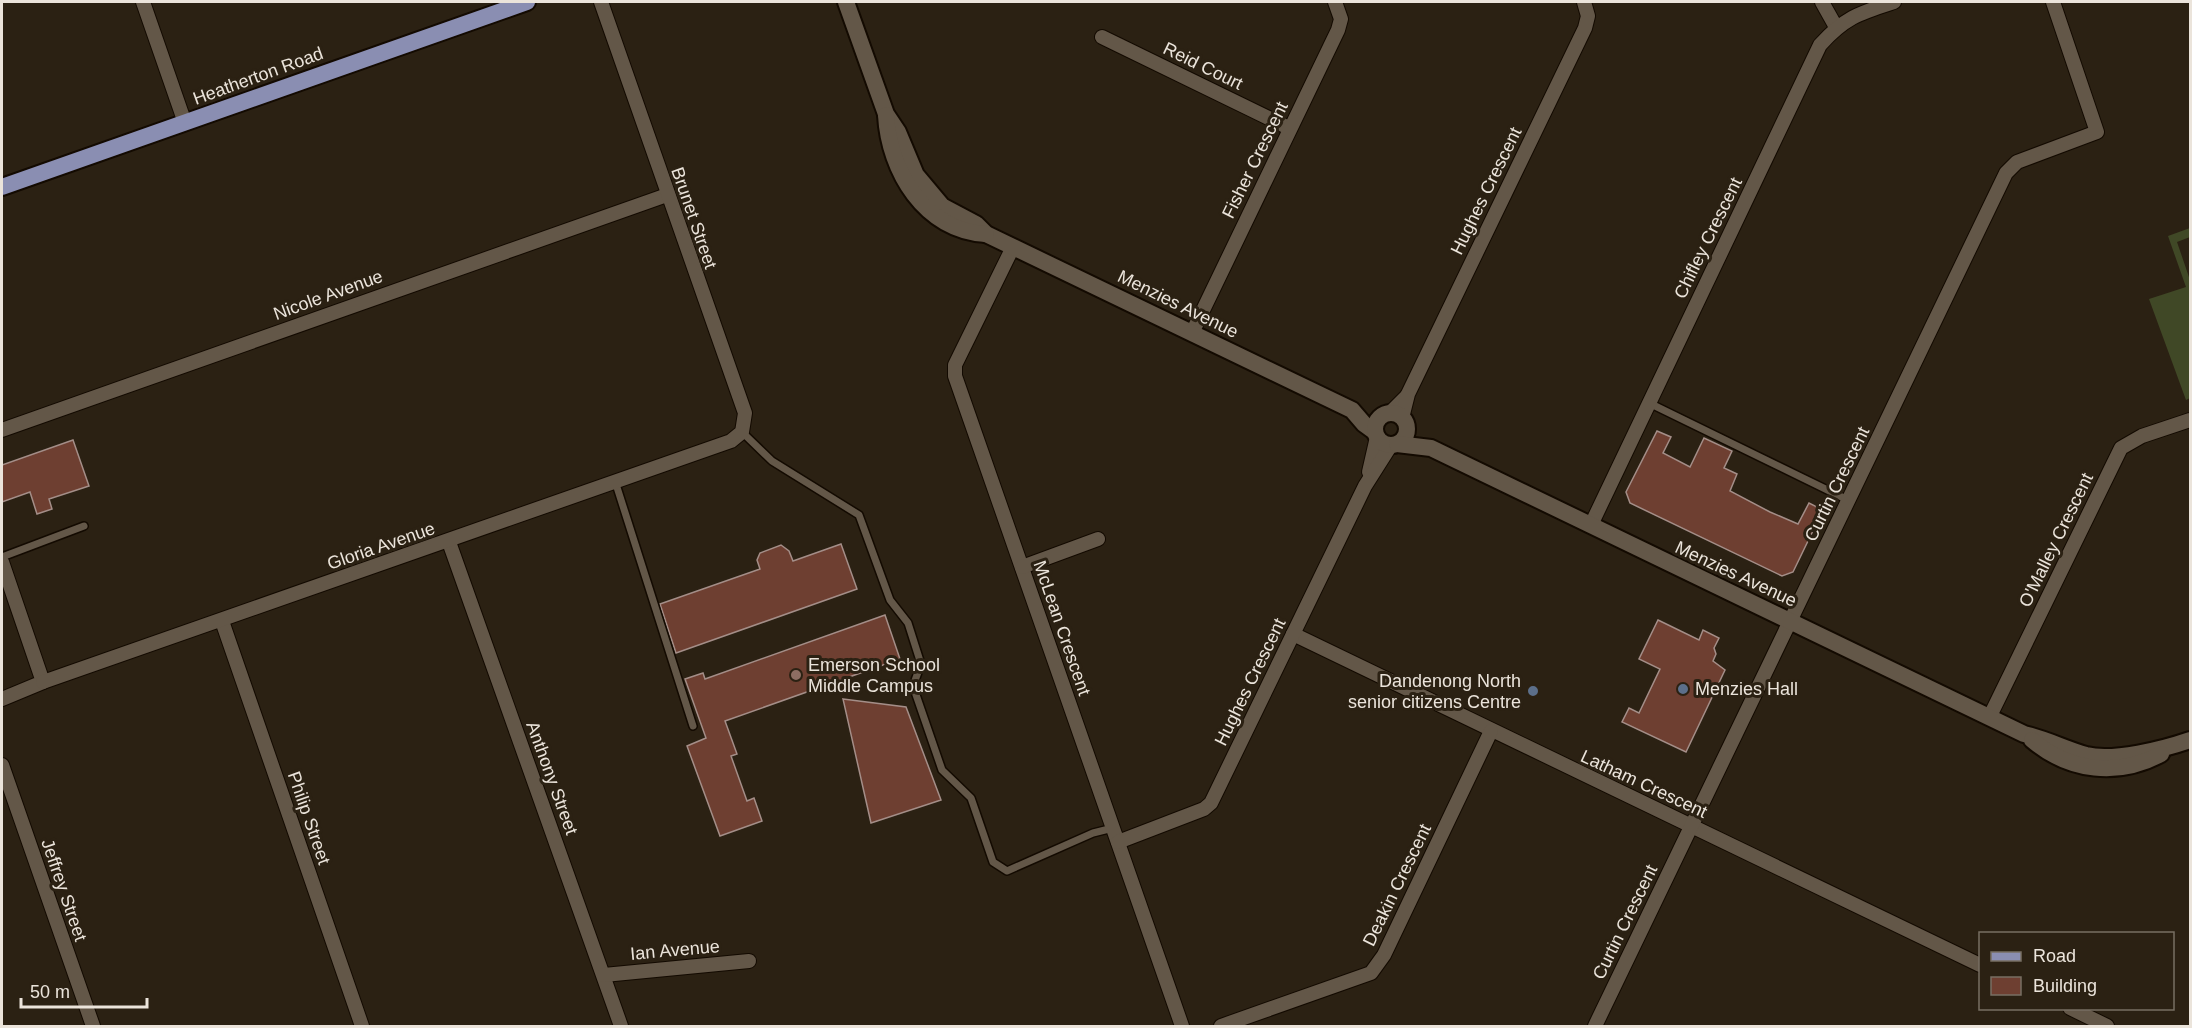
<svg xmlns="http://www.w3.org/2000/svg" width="2192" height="1028" viewBox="0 0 2192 1028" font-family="Helvetica,sans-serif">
<rect width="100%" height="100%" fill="#2b2113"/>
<path fill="#404826" d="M2190,228V237L2177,242L2190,280V398L2186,400L2149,299L2186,287L2168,236Z"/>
<g fill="#6e3f31" stroke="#a48e88" stroke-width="1.5">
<path d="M1657,431L1671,437L1663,453L1690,467L1704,438L1732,451L1724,468L1737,474L1730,491L1770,512L1798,524L1809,503L1823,510L1793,572L1782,576L1630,503L1626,492Z"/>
<path d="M73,440L89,486L49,499L52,509L37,514L30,492L2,502V465Z"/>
<path d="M841,544L857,589L676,653L660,604L760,569L757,560L760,553L781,545L789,551L793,561Z"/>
<path d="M885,615L900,659L725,721L737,754L731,756L747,801L754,798L762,821L720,836L687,746L706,738L685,679L703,673L705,679Z"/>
<path d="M1658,620L1699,640L1703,630L1719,638L1714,648L1716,654L1713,661L1725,670L1686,752L1622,722L1629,708L1639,713L1660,669L1639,659Z"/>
<path d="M843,699L906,707L941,800L871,823Z"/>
</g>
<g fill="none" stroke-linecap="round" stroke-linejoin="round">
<g stroke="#130a01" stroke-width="10">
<g id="service">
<path d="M1649,403L1850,501"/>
<path d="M742,432L772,461L859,515L890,600L908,623L921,664L913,686L942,770L971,798L993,862L1007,871L1093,833L1113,828"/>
<path d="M615,481L693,726"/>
<path d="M2,557L84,526"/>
</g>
</g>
<g stroke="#130a01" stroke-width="16">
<g id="minor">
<path d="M143,2L185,123"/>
<path d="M1822,2L1836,27"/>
<path d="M1102,37L1289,128"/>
<path d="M1013,247L955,365V376L1182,1026"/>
<path d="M1192,333L1338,30L1341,19L1335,2"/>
<path d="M1390,413L1407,396"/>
<path d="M1402,418L1408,394L1585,28L1588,16L1584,2"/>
<path d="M2,430L667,195"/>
<path d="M1369,472L1377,437"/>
<path d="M1591,525L1820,45C1845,17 1860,13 1894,2"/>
<path d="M449,542L621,1026"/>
<path d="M2,562L43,682L2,699"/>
<path d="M1022,567L1098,539"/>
<path d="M222,621L362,1026"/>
<path d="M1293,634L1980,965"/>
<path d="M43,682L731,441L742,432L745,413L601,2"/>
<path d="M1990,716L2121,448L2142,436L2190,420"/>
<path d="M2,765L93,1026"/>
<path d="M1118,842L1204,809L1211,803L1365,486L1391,445"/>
<path d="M604,975L749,961"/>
<path d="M2070,1008L2107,1026"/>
<path d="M1221,1026L1371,973L1384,955L1491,731"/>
<path d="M1595,1026L2006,173L2017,162L2097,132L2053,2"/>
</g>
</g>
<g stroke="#130a01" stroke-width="20">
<g id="tertiary">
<path d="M846,2L886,114L898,132L916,175L942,206L976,224L986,234L1352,410L1364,424L1375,432"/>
<path d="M886,115C889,171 925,231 986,234"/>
<circle cx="1391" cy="429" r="16"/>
<path d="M1397,444L1431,448L2024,734C2046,739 2065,749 2086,755C2113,762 2164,749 2190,740"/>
<path d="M2032,740C2070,772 2118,777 2161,754"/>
</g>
</g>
<g stroke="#130a01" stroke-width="20">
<path id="primary" d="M2,187L527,2"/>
</g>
<use href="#service" stroke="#635748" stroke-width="7"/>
<use href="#minor" stroke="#635748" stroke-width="14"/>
<use href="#tertiary" stroke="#635748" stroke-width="16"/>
<use href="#primary" stroke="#8a8eb2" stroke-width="16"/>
</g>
<circle fill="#8d6e63" stroke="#2b2113" stroke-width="2" cx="796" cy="675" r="6"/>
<g fill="#5c6f8a" stroke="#2b2113" stroke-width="2">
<circle cx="1683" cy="689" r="6"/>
<circle cx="1533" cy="691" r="6"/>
</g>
<g text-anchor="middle" stroke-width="6" stroke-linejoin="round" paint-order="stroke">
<g font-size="18" fill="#ebe4db" stroke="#2b2113">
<text transform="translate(1203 66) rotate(26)" y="6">Reid Court</text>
<text transform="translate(258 76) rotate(-20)" y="6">Heatherton Road</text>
<text transform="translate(1255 160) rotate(-64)" y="6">Fisher Crescent</text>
<text transform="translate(1486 191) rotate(-64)" y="6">Hughes Crescent</text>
<text transform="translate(694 218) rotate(71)" y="6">Brunet Street</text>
<text transform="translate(1708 238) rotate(-64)" y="6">Chifley Crescent</text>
<text transform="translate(328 295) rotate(-20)" y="6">Nicole Avenue</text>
<text transform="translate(1178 304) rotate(26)" y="6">Menzies Avenue</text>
<text transform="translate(1837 484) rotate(-64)" y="6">Curtin Crescent</text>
<text transform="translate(2056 540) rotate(-64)" y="6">O'Malley Crescent</text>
<text transform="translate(381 546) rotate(-19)" y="6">Gloria Avenue</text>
<text transform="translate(1736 574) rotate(25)" y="6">Menzies Avenue</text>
<text transform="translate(1062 628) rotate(71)" y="6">McLean Crescent</text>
<text transform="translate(1250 682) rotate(-64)" y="6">Hughes Crescent</text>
<text transform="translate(552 778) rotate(70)" y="6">Anthony Street</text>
<text transform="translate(1644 784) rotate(25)" y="6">Latham Crescent</text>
<text transform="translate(309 818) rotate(71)" y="6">Philip Street</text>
<text transform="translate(1397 885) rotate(-64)" y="6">Deakin Crescent</text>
<text transform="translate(64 890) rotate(71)" y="6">Jeffrey Street</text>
<text transform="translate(1625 922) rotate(-64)" y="6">Curtin Crescent</text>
<text transform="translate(675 950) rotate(-5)" y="6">Ian Avenue</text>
</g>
<g font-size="18" fill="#ebe4db" stroke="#2b2113" text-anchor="start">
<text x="808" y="671">Emerson School<tspan x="808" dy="21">Middle Campus</tspan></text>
<text x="1521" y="687" text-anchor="end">Dandenong North<tspan x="1521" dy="21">senior citizens Centre</tspan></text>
<text x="1695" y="695">Menzies Hall</text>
</g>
</g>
<rect width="2192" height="1028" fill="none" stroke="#ebe4db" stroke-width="6"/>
<rect x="1979" y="932" width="195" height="78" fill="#2b2113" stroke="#786f63" stroke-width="1.5"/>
<rect x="1991" y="952" width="30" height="9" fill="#8a8eb2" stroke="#786f63" stroke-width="1.5"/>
<text x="2033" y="962" font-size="18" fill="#ebe4db">Road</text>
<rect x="1991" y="977" width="30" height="18" fill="#6e3f31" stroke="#786f63" stroke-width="1.5"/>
<text x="2033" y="992" font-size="18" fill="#ebe4db">Building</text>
<path d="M21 998v9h126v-9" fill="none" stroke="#ebe4db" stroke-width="3"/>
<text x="30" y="998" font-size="18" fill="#ebe4db" stroke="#2b2113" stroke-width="4.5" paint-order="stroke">50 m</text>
</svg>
